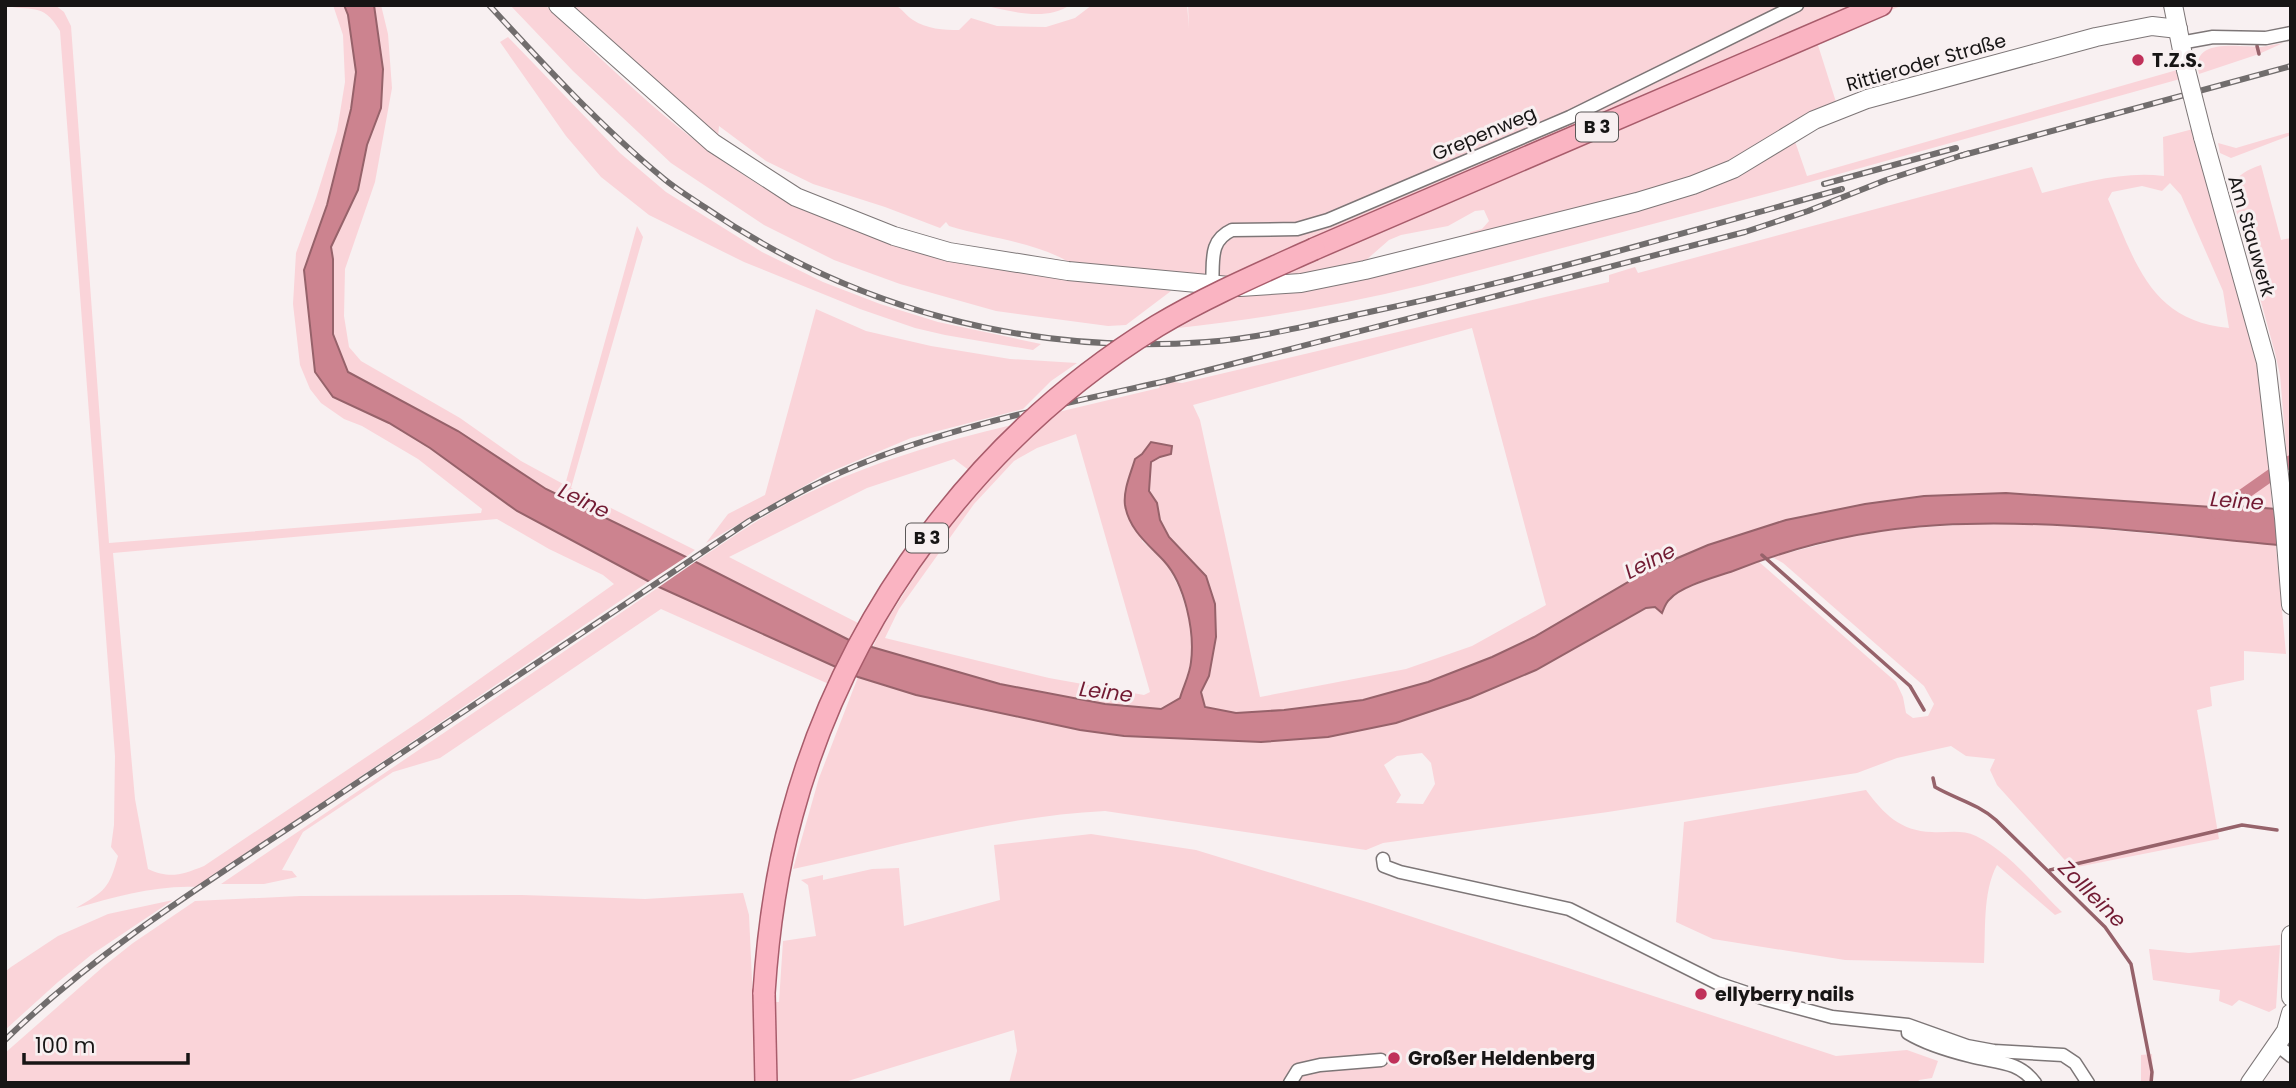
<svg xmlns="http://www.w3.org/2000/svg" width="2296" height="1088" viewBox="0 0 2296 1088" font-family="Poppins,sans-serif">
<rect width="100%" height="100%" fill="#f8f0f1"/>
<g fill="#fad4d9" fill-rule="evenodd">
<path d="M5,5H55L64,12L71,26L109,543L481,513L482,509L418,459L362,426L344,419L321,403L310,389L300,365L293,304L296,253L316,198L337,131L345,82L343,35L333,5H344L348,15L356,72L351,109L327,205L304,270L334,397L389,423L430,448L517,511L648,582L197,887C156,885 115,897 76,908C105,891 109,889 118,856L111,847L114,825L115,756L60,31C42,0 30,13 5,5ZM497,519L549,549L603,575L614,584L423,719L204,866C181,875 170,879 148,869L135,799L113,553Z"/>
<path d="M374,5H381L388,34L392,88L375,182L345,269L344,316L349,347L361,361L460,418L521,461L565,485L637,226L643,237L571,488L695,550L686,557L546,489L458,431L348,372L333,334V259L331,247L358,190L367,145L381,108L383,69Z"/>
<path d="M510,5H545C642,99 736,192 868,235L707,146L548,5H895C903,9 906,16 913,20C926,29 944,30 959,30L971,18L997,26L1046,27L1075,18L1092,5H1187L1189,28L1188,5H1903L1817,42L1836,102L1790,127L1807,176L2177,70L2180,79L1792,187L1423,285C1342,305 1261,319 1178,328L1272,277L1280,254L1197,291L1081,279L1171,291L1126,325L1108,326L996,311L900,284L834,260L764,225L671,163L573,71ZM719,126L766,161L813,184L885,207L940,228L946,222L949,226C988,238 1031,241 1067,261L963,247L912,234L800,191L718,137ZM1484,210L1489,221L1482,229L1470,232V235L1365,261L1389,240L1401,235L1448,226L1475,211Z"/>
<path d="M983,5H1070C1046,22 1009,11 983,5Z"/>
<path d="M508,37L620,153L666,192L762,252L823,282L880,304L938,322L1041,344L1033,350L945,335L915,328L860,309L744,262L649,215L601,177L566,136L500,42Z"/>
<path d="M2283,43L2259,54L2199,74C2189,37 2240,47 2261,47C2268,46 2276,44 2283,43Z"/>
<path d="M2193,129L2259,374L2269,470L2224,503L2212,507L2006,493L1924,496L1865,504L1786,520L1708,545L1647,571L1534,637L1492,657L1428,682L1363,700L1284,710L1236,713L1206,708L1201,692L1209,676L1216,637L1215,604L1206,576L1169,537L1160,520L1157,503L1149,491L1151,462L1171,454L1151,442L1142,541L1167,564L1180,590L1191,625V663L1180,698L1161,709L1105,704L1000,684L873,647L880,631L924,562L971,498L1054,413L1159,388L1160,385L1173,382L1182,383L1609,282V275L1635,267L1638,273L2032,167L2042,193C2083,183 2122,171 2164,176L2163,137ZM2170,183L2181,195L2223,291L2229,328C2150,321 2135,261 2108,199L2112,192L2142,186L2162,191ZM1472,328L1546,605L1472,646L1406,669L1260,697L1200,420L1193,405ZM1076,434L1150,692L1144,695L1049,678L885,638L899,609L974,504L1014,461L1037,448Z"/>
<path d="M2291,132V135L2231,158L2220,153L2218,143L2236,148Z"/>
<path d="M2261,165L2281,240L2291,238V457L2287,459L2280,375L2275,353L2230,188C2238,174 2247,170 2261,165Z"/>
<path d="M816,309L866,331L931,346L1010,359L1077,363L1051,381L1023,409L911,438L825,474L706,543L728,514L765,495Z"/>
<path d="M1012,425L970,471L954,459L867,488L729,557L860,624L851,641L695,562C730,539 766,513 804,495C870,463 940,442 1012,425Z"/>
<path d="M2270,478L2272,509L2232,505Z"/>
<path d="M1988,523L2045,524L2276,545L2286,654L2244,651V680L2210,687L2212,706L2197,710L2219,839L2072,868L1997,785L1990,770L1995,759L1966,756L1951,746L1897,758L1857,773L1608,812L1383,843L1366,850L1105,811C1002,816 894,847 793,869L819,778L858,677L916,695L1080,730L1124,736L1261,742L1328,737L1396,723L1470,698L1536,670L1646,608L1656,607L1662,612L1670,598L1682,590L1758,561L1896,682L1903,697L1906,713L1913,718L1928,716L1934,704L1924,686L1783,563L1772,557L1849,537L1898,529ZM1422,753L1431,763L1435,784L1423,804L1396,803L1401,795L1384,765L1397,756Z"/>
<path d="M659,587L838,668L831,685L661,609L440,758L393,772L303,832L282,870L292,871L297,877L264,884H221Z"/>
<path d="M1866,790C1884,814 1900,831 1932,832C1948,833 1961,829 1976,836C2009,852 2035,886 2062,912L2055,915L1997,865C1982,893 1986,932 1984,963L1845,960L1713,939L1676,922L1684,822Z"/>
<path d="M1091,834L1196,850L1370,903L1836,1056L1907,1050L1938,1061L1932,1078L1919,1080L1917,1083H1009L1017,1051L1014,1030L848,1081V1083H5V1053L104,966L133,943L195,901L300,896L522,895L645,899L743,893L749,915L753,1002H779L783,941L816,936L808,885L801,880L823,875V880L872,869L899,868L904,926L1000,900L994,845Z"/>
<path d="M173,900L91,955L58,982L5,1030V972L11,967L58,936L108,914Z"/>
<path d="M2280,945L2276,1008L2269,1012L2239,1000L2232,1006L2219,1001L2220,990L2153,980L2149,949L2189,953Z"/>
<path d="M2152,1054L2153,1083H2141V1055Z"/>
</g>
<path fill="#cc838f" stroke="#96626a" stroke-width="2" d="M344,5H374L383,69L381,108L367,145L358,190L331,247L333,259V334L348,372L458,431L546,489L686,557L851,641L1000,684L1105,704L1161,709L1180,698C1183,687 1190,674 1191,662C1195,632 1185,584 1164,561C1149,545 1129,530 1125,505C1123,490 1131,473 1135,459L1142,454L1151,442L1172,446L1171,454L1160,457L1151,462L1149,491L1157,503L1160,520L1169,537L1206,576L1215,604L1216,637L1209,676L1201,692L1205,707L1236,713L1284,710L1363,700L1428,682L1492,657L1534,637L1647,571L1708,545L1786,520L1865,504L1924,496L2006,493L2212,507L2224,503L2236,506L2291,510V546C2176,536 2055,518 1940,525C1870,529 1798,545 1733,571C1716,577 1681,586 1670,599C1666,602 1664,608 1662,613L1655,607L1646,608L1536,670L1470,698L1396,723L1328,737L1261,742L1124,736L1080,730L916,695L858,677L659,587L517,511L430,448L389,423L333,397L315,372L304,270L327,205L351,109L356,72L348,15Z"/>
<path fill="#f8f0f1" d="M689,555L698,560L656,589L645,584Z"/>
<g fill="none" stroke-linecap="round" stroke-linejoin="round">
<g stroke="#96626a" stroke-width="3.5">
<path d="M2257,46L2259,54"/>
<path d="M1762,555L1910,686L1924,710"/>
<path d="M1933,778L1935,787C1956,799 1978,804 1996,820L2105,927L2131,964L2152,1072L2151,1083"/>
<path d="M2050,870L2242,825L2277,830"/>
</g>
<path stroke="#cc838f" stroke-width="12" d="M2217,513L2291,461"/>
<g stroke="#7d7677" stroke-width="15">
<g id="street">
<path d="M2180,43L2213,37L2266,38L2291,33"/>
<path d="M1212,285C1214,262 1208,241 1232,230L1297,229L1328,220L1570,117L1797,5"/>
<path d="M1383,859L1384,866L1400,872L1569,909L1717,983L1765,999L1832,1017L1908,1025L1967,1046L1994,1051L2063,1055L2075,1063L2088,1083"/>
<path d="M1908,1026V1033C1926,1044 1950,1051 1970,1056C1996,1063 2018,1060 2035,1083"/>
<path d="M2277,1045L2291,1056"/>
<path d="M1290,1083L1298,1070L1320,1065L1381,1060"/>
</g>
</g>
<g stroke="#7d7677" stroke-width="20">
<g id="secondary">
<path d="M558,5L713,143L796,197L894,236L949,252L1068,271L1240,287L1301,283L1365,270L1637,202L1693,185L1733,169L1814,120L1867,99L2096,37L2152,26L2178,29"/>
<path d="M2173,5L2186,70"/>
<path d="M2203,137L2266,362L2284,518L2291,605"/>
<path d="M2291,935V997"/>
<path d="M2250,1083L2286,1031L2291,1013"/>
</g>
</g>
<g stroke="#a85c6b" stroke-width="24">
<g id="primary">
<path d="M1314,249L1881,5"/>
<path d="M764,993L766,1083"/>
</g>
</g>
<use href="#street" stroke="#fff" stroke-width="12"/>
<use href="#secondary" stroke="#fff" stroke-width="18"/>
<use href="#primary" stroke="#fab4c2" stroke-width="21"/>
<g stroke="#716d6d" stroke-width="6">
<g id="rail">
<path d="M489,5C544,65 600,126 663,178C676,189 691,198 706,208C853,309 1027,355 1206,342C1263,338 1318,323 1374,311C1532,278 1686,232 1842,189"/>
<path d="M1960,156L2291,66"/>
<path d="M1824,184L1956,148"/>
<path d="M5,1040C101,947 214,878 325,804C466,710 608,616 749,521C787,499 826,477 868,461C962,424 1067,403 1166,381L1745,232L1808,211L1886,180L1969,153"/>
</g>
</g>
<use href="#rail" stroke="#f8f0f1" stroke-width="3.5" stroke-dasharray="10" stroke-linecap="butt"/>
<g stroke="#7d7677" stroke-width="20" stroke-linecap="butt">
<path id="secondary-bridge" d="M2186,70L2203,137"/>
</g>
<g stroke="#a85c6b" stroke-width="24" stroke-linecap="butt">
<path id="primary-bridge" d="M764,993C768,932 776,873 792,815C846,614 980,435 1157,326C1207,296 1261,273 1314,249"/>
</g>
<use href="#secondary-bridge" stroke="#fff" stroke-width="18"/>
<use href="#primary-bridge" stroke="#fab4c2" stroke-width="21"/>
</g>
<g fill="#c0315a" stroke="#f8f0f1" stroke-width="2.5">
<circle cx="2138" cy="60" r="7"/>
<circle cx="1701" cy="994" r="7"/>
<circle cx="1394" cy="1058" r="7"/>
</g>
<g text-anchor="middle" stroke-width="6" stroke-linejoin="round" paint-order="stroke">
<g fill="#f8f0f1" stroke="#5a5757" stroke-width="2">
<rect x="1576" y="112.5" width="42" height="29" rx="5"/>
<rect x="906" y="523.5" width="42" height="29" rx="5"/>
</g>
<g font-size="18" font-weight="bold" fill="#171515">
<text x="1597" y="133">B 3</text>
<text x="927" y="544">B 3</text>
</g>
<g font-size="19" font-weight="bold" fill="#171515" stroke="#f8f0f1" text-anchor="start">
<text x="2152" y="67">T.Z.S.</text>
<text x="1715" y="1001">ellyberry nails</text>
<text x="1408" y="1065">Großer Heldenberg</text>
</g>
<g font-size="19" fill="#171515" stroke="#f8f0f1">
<text transform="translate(1926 62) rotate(-16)" y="7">Rittieroder Straße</text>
<text transform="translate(1484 133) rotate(-23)" y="7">Grepenweg</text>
<text transform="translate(2252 236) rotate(74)" y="7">Am Stauwerk</text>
</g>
<g font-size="21" font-style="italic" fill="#721b33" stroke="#f8f0f1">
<text transform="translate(584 501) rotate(26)" y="7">Leine</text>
<text transform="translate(2237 501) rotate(4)" y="7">Leine</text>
<text transform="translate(1650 561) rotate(-27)" y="7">Leine</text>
<text transform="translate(1106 692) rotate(7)" y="7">Leine</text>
<text transform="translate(2092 894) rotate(45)" y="7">Zollleine</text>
</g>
</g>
<rect width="2296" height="1088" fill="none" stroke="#171515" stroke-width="14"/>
<path d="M24 1053v10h164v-10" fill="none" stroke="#171515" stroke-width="3.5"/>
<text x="35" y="1053" font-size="21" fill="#171515" stroke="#f8f0f1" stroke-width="5" paint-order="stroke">100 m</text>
</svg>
